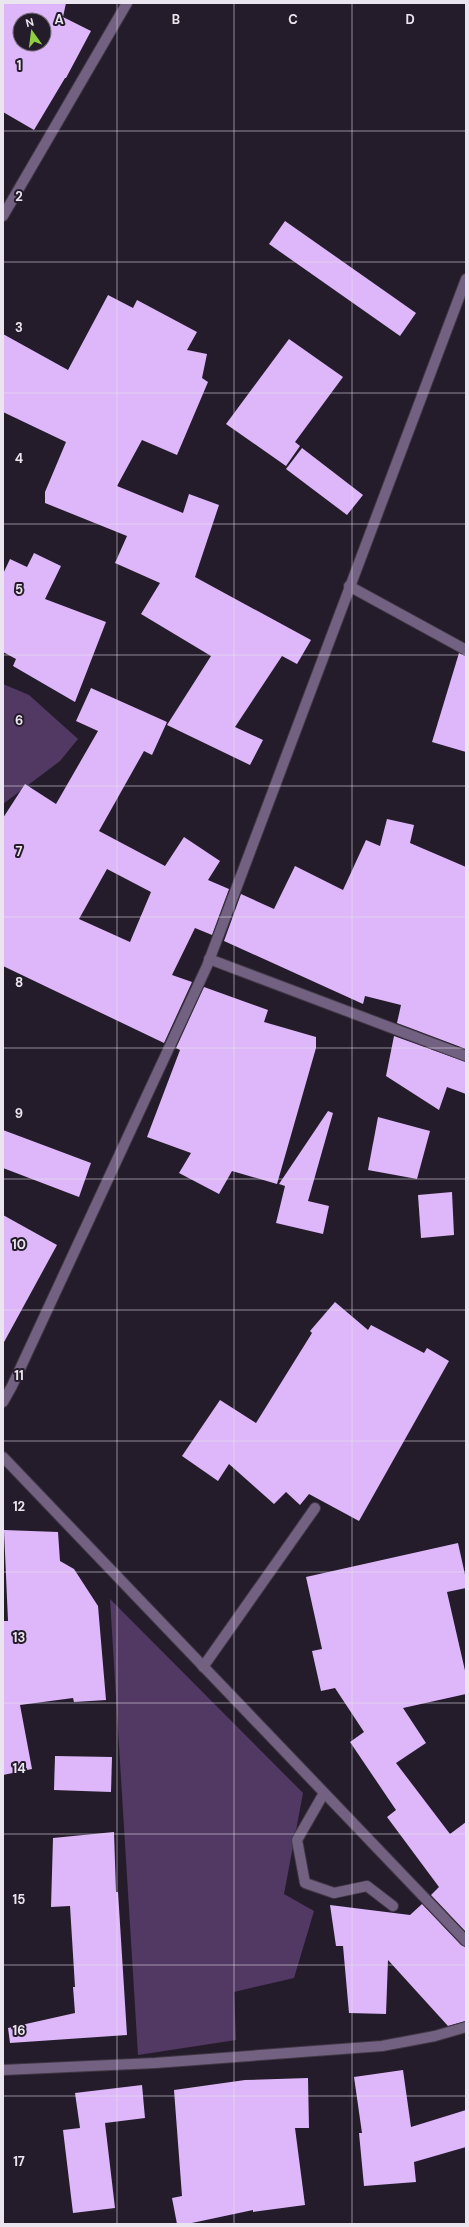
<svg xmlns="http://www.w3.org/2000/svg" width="469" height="2227" viewBox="0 0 469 2227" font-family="'DM Sans',sans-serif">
<rect width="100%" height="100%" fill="#251c2b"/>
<g fill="#523963">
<path d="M3,684L29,695L78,739L60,761L3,804Z"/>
<path d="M110,1599L303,1793L284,1894L314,1911L294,1978L234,1992L236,2040L138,2055Z"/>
</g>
<g fill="#ddb7f9" fill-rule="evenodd">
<path d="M3,3H66L63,17L91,31L66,78H65L34,130L3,112ZM20,20H44V44H20Z"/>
<path d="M285,221L416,313L400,336L269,244Z"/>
<path d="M108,295L133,308L137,300L197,332L187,350L207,354L202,378L208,382L177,455L142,440L117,486L183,513L189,494L219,505L195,577L311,640L297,664L282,656L235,727L263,740L250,765L167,725L211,656L141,614L160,583L115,563L127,536L45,503V492L66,442L3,412V334L68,370Z"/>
<path d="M289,339L343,377L295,442L300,446L286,466L226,424Z"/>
<path d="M302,448L363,495L347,515L286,469Z"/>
<path d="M34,553L61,566L45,599L106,622L75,702L13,666L16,659L3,652V574L10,559L27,567Z"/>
<path d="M459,653L466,656V752L432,742Z"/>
<path d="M91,688L167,722L152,755L144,751L99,831L165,866L184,837L220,861L208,880L229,889L212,935L195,928L172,975L192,982L164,1043L3,966V818L25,784L56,804L98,731L76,721ZM107,869L151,892L130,942L79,919Z"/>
<path d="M387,819L414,825L410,843L466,867V1049L397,1023L401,1005L365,996L363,1004L224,941L241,894L274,909L295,866L343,890L366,840L380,846Z"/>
<path d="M204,987L268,1010L264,1022L316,1037V1048L277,1184L232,1171L219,1194L179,1173L191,1153L147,1137L180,1050L176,1048Z"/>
<path d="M394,1036L466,1062V1094L447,1087L439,1110L386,1076Z"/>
<path d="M328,1111L333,1113L308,1201L329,1206L323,1234L276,1223L285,1186L279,1184Z"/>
<path d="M378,1117L430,1131L417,1179L368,1170Z"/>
<path d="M3,1130L91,1163L79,1197L3,1168Z"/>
<path d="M452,1192L454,1235L421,1238L418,1195Z"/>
<path d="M3,1215L57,1245L3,1344Z"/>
<path d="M335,1302L368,1330L371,1325L424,1353L427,1348L449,1361L359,1521L309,1494L300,1505L286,1492L274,1504L229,1464L218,1481L182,1456L220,1400L256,1423L312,1333L310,1331Z"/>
<path d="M4,1530L58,1532L60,1561L74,1569L98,1606L106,1700L74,1702L73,1698L20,1705L32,1769L3,1775V1621H8Z"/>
<path d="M458,1543L466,1579V1588L447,1592L466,1675V1694L403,1708L426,1743L396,1763L450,1834L466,1822V1932L431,1895L439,1887L387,1817L396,1810L350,1742L364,1732L335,1688L321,1691L312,1651L322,1649L306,1577Z"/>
<path d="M55,1756L112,1757L111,1792L54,1790Z"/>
<path d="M114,1832L116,1892H118L127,2035L10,2043L8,2028L75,2013L73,1987H75L70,1906L51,1907L53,1838Z"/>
<path d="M422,1904L461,1945L466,1947V2021L448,2026L388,1960L386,2014L349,2013L343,1946H336L330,1905L410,1915Z"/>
<path d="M403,2070L411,2127L466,2110V2147L414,2162L416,2182L364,2186L359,2133H362L354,2077Z"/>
<path d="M308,2078L309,2128H295L305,2205L253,2212V2210L187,2224H177L172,2198L182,2196L174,2090L245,2080Z"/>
<path d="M142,2085L145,2118L105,2123L115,2208L73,2213L63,2130L80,2128L75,2093Z"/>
</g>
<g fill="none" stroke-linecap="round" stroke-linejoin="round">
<g stroke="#413846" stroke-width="12">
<path id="service" d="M203,1667L315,1508"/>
</g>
<g stroke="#413846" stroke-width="12">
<g id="minor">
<path d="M3,216L127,3"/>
<path d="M349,586L466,650"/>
<path d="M209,959L466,1056"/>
<path d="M3,1402L12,1386L207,966L466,279"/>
<path d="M3,1457L466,1941"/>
<path d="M324,1793L297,1840L305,1883L334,1893L367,1886L393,1906"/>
<path d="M3,2070L155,2063L382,2046L435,2036L466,2027"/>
</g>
</g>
<use href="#service" stroke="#736182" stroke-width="10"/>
<use href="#minor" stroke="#736182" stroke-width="10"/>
</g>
<path fill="none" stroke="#ebe5ef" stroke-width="1" stroke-opacity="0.55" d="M117,3V2224M234,3V2224M352,3V2224M3,131H466M3,262H466M3,393H466M3,524H466M3,655H466M3,786H466M3,917H466M3,1048H466M3,1179H466M3,1310H466M3,1441H466M3,1572H466M3,1703H466M3,1834H466M3,1965H466M3,2096H466"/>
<g font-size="13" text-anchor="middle" font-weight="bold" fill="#ebe5ef" stroke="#251c2b" stroke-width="4" stroke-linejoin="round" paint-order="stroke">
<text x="59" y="24">A</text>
<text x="176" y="24">B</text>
<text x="293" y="24">C</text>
<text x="410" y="24">D</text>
<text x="19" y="70">1</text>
<text x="19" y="201">2</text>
<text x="19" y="332">3</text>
<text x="19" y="463">4</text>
<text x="19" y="594">5</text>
<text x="19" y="725">6</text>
<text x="19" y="856">7</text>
<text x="19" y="987">8</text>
<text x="19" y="1118">9</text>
<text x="19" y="1249">10</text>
<text x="19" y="1380">11</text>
<text x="19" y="1511">12</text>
<text x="19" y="1642">13</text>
<text x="19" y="1773">14</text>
<text x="19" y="1904">15</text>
<text x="19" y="2035">16</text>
<text x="19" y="2166">17</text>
</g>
<rect width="469" height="2227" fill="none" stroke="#ebe5ef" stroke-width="8"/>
<g transform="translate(32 32) rotate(346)"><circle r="19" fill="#251c2b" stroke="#746c79"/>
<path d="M0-3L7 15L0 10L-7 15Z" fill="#8fcd41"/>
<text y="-6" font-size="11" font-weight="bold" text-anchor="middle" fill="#ebe5ef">N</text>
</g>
</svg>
